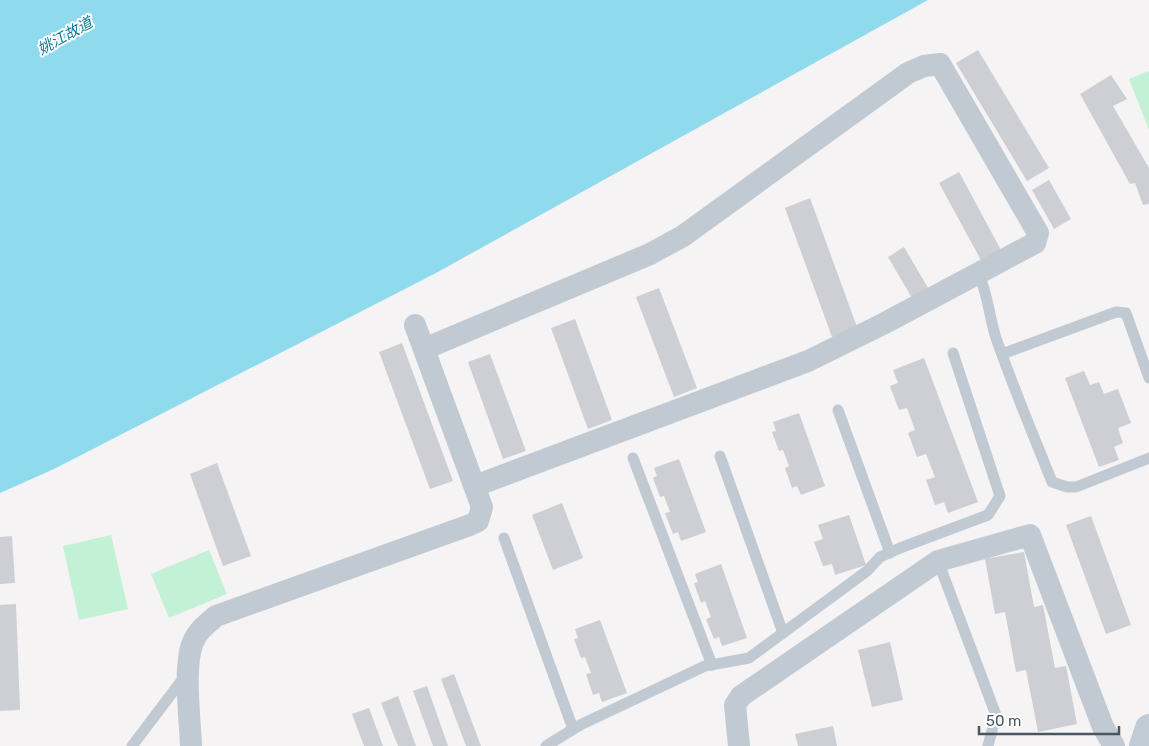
<svg xmlns="http://www.w3.org/2000/svg" width="1149" height="746" viewBox="0 0 1149 746" font-family="Rubik,'Noto Sans SC',sans-serif">
<rect width="100%" height="100%" fill="#f5f3f3"/>
<g fill="#c3f1d5">
<path d="M1149,71V130L1129,79Z"/>
<path d="M111,535L128,609L79,620L63,546Z"/>
<path d="M209,550L227,594L169,618L151,574Z"/>
</g>
<path fill="#90daee" d="M0,0H928L436,273L54,469L0,493Z"/>
<g fill="#cdcfd5">
<path d="M978,50L1049,168L1027,181L956,63Z"/>
<path d="M1111,75L1127,99L1113,106L1149,168V204L1143,205L1135,183L1130,184L1080,94Z"/>
<path d="M959,172L1002,252L982,262L939,183Z"/>
<path d="M1049,180L1071,219L1054,229L1032,190Z"/>
<path d="M810,198L857,327L832,337L785,208Z"/>
<path d="M904,247L928,288L912,298L888,257Z"/>
<path d="M659,288L697,388L674,397L636,297Z"/>
<path d="M575,319L612,420L588,429L551,328Z"/>
<path d="M402,343L453,481L430,489L379,352Z"/>
<path d="M490,354L526,451L503,459L468,362Z"/>
<path d="M924,358L978,502L948,513L944,502L935,505L926,480L935,477L926,454L917,457L908,433L915,430L907,408L899,410L890,386L898,383L893,370Z"/>
<path d="M1084,371L1090,385L1099,382L1104,394L1118,389L1131,423L1118,428L1123,443L1114,447L1119,460L1099,467L1065,378Z"/>
<path d="M799,413L825,486L801,495L797,486L792,488L785,468L789,466L783,450L779,451L772,432L776,431L773,422Z"/>
<path d="M679,459L706,532L681,541L678,532L673,534L665,513L670,512L664,496L660,497L653,478L657,476L654,468Z"/>
<path d="M217,463L251,556L223,566L190,474Z"/>
<path d="M562,503L583,558L553,570L532,515Z"/>
<path d="M849,515L866,565L835,575L832,564L823,566L814,542L823,539L818,525Z"/>
<path d="M1091,516L1131,625L1106,634L1066,525Z"/>
<path d="M12,536L15,583L0,584V537Z"/>
<path d="M1024,552L1034,607L1043,605L1055,668L1066,666L1077,724L1038,732L1026,670L1016,672L1005,612L995,614L985,559Z"/>
<path d="M721,564L747,638L722,646L719,637L714,639L706,619L711,617L705,601L701,603L694,583L698,582L695,574Z"/>
<path d="M16,604L20,710L0,711V605Z"/>
<path d="M600,620L627,693L602,702L599,693L593,695L586,674L591,673L585,657L581,658L574,639L578,638L575,629Z"/>
<path d="M890,642L903,700L872,707L858,650Z"/>
<path d="M454,674L481,746H466L441,679Z"/>
<path d="M427,686L448,746H433L413,691Z"/>
<path d="M398,696L416,746H398L381,703Z"/>
<path d="M369,708L383,746H364L352,714Z"/>
<path d="M833,726L837,746H798L795,734Z"/>
</g>
<g fill="none" stroke-linecap="round" stroke-linejoin="round">
<g stroke="#c1cad2" stroke-width="11">
<path d="M978,272C988,294 989,316 996,338C1013,387 1033,434 1052,482L1067,487H1076L1149,458"/>
<path d="M1002,354L1116,312L1126,313L1149,378"/>
<path d="M838,410L890,553"/>
<path d="M720,456L783,633"/>
<path d="M633,458L712,665"/>
<path d="M504,538L573,729"/>
<path d="M938,561L996,715L988,746"/>
<path d="M132,746L185,676"/>
<path d="M546,746L580,725L705,666L749,658L867,571L880,557L900,548L988,515L1000,496L953,353"/>
</g>
<g stroke="#c1cad2" stroke-width="22">
<path d="M424,349L650,254L683,236L908,73L924,66L940,64L1038,233L1035,243L883,324L808,361L475,486"/>
<path d="M191,746C190,718 183,666 193,642C198,630 207,624 216,616L470,525L478,521L482,507L415,325"/>
<path d="M739,746L735,705L741,696L938,561L1030,535L1103,727L1114,746"/>
</g>
<path stroke="#c1cbd6" stroke-width="28" d="M1143,746L1149,728"/>
</g>
<g text-anchor="middle" stroke-width="4" stroke-linejoin="round" paint-order="stroke">
<g font-size="15" font-style="italic" fill="#0c7c9b" stroke="#fff">
<text transform="translate(65 36) rotate(-29)" y="5">姚江故道</text>
</g>
</g>
<path d="M979 726v8h140v-8" fill="none" stroke="#4a5661" stroke-width="2.5"/>
<text x="986" y="726" font-size="15" fill="#4a5661" stroke="#ffffff" stroke-width="4" paint-order="stroke">50 m</text>
</svg>
